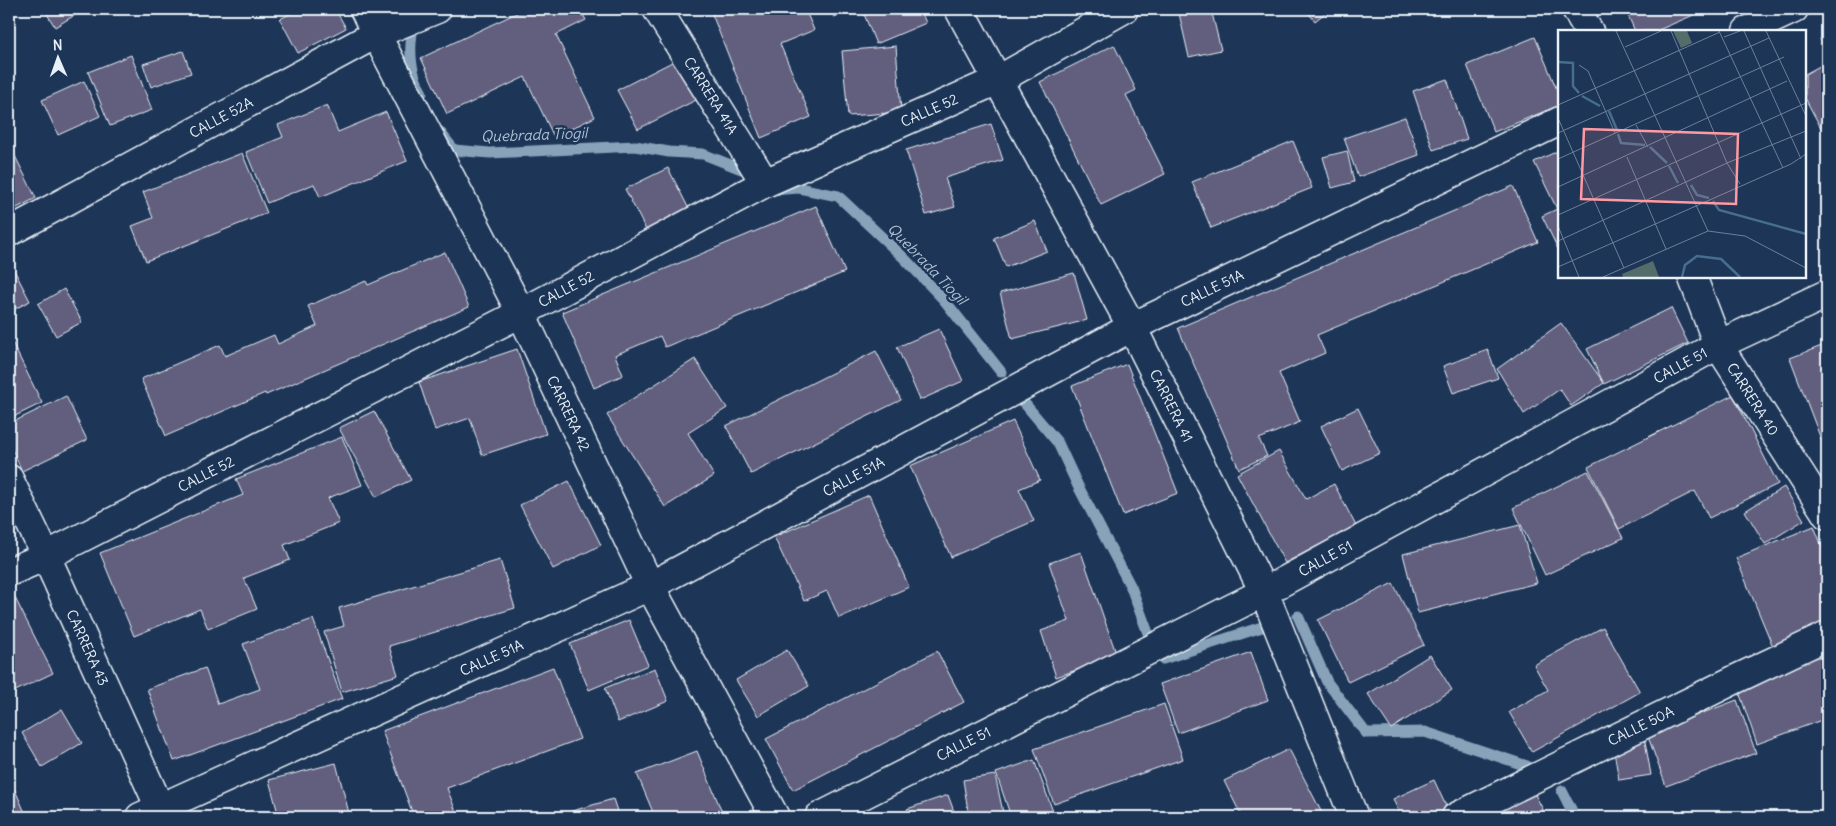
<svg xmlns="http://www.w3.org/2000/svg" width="1836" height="826" viewBox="0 0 1836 826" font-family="Delius,sans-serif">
<rect width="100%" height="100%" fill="#1d3557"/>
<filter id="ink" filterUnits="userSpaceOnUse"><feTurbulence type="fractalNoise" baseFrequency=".02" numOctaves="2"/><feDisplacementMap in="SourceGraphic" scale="10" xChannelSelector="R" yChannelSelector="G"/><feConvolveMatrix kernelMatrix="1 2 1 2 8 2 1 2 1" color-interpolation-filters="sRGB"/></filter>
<g filter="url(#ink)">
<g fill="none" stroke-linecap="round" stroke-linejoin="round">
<g stroke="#87a2b9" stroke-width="11">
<path d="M412,33C409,55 411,73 422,93"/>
<path d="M439,131L454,150L490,153L635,146L669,152L703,154L741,169"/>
<path d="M771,190L799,188L838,196L904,258L945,301L1001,372"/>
<path d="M1020,398L1058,443L1078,486L1131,587L1148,633"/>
<path d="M1298,616L1327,682L1366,733L1425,732L1527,766"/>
<path d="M1163,659L1262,627"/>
<path d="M1562,791L1575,817"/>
</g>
</g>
<g fill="#625f7e" stroke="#e8f1f8">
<path d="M44,9H85L55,27Z"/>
<path d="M299,9H335L346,28L298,53L280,19Z"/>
<path d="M525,9H580L586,20L556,35L595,117L554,137L525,77L447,114L421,58Z"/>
<path d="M710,9H805L814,30L780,44L811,117L761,138Z"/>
<path d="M831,9H855L834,17Z"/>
<path d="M862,9H920L926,23L876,44Z"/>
<path d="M1178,9H1211L1221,50L1189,57Z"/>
<path d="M1305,9H1330L1315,21Z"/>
<path d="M1478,9H1503L1479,14Z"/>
<path d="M1625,9H1693L1696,14L1656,31H1635Z"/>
<path d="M1827,36V52L1820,39Z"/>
<path d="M1535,37L1560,97V105L1494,132L1467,65Z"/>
<path d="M1114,45L1136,90L1126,95L1165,174L1101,205L1040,82Z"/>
<path d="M896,46L901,112L848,116L842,51Z"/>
<path d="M183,51L191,73L151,87L143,64Z"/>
<path d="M131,55L152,110L110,126L88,72Z"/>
<path d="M678,59L698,99L638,129L617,90Z"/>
<path d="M1827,62V128L1822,130L1805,98V74Z"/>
<path d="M1447,79L1467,139L1433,150L1413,91Z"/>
<path d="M84,81L100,116L58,135L42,100Z"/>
<path d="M327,105L338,132L386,112L407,161L320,197L314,184L267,203L246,152L283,137L278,125Z"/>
<path d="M1405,117L1419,155L1358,177L1344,138Z"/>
<path d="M991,124L1003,160L945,178L955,207L926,215L906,150Z"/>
<path d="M1293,141L1312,188L1211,228L1192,182Z"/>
<path d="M9,144L36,198L9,212Z"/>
<path d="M1560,150V248L1558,249L1542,216L1557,209L1534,162Z"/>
<path d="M1347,151L1354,182L1332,188L1323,157Z"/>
<path d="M242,153L267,213L146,261L132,226L153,218L143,192Z"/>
<path d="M668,168L690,211L647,232L625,189Z"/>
<path d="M1513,186L1538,242L1317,335L1325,353L1279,373L1300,422L1259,439L1267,456L1239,469L1178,328Z"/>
<path d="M816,206L845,272L665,347L660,336L615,355L623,375L594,388L562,312Z"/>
<path d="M1035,221L1047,251L1006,267L994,238Z"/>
<path d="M445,252L469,307L266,395L265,393L166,436L141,379L220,345L225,356L274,335L278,344L317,326L308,306L366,281L368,285Z"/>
<path d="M12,266L30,301L9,312V268Z"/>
<path d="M1074,273L1087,320L1012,339L1000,293Z"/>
<path d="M64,289L82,322L56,336L38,304Z"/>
<path d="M1671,308L1688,343L1604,384L1587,349Z"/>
<path d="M1561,323L1604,383L1571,406L1560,389L1524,414L1497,369Z"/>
<path d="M939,329L963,381L920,400L897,347Z"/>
<path d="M9,336L42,403L9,419Z"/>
<path d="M1827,344V455L1790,358Z"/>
<path d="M517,349L546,434L482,455L470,418L435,430L419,382Z"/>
<path d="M1488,350L1498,378L1453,393L1443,366Z"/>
<path d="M876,351L901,400L751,474L726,426Z"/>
<path d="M695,359L727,408L688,433L714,476L665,507L607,415Z"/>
<path d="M1127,364L1178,493L1123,515L1072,386Z"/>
<path d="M1733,395L1778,484L1709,518L1695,491L1619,529L1588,467Z"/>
<path d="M66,396L87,440L22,471L9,443V424Z"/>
<path d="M1358,408L1380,453L1342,471L1321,426Z"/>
<path d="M374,411L411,480L376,497L339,428Z"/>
<path d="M1013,421L1040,480L1019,489L1034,521L951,557L910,466Z"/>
<path d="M342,437L362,485L328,498L339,523L284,545L290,560L244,578L257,609L208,629L200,609L134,636L100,553L243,495L236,479Z"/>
<path d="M1279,451L1306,499L1334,484L1356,526L1285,563L1237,474Z"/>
<path d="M1588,471L1623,538L1545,575L1513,508Z"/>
<path d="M569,481L601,545L553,569L520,505Z"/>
<path d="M1784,487L1804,520L1765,544L1745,511Z"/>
<path d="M869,495L909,587L839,618L827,591L804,601L774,537Z"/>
<path d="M1520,525L1537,583L1418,613L1403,554Z"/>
<path d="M1814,526L1827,559V628L1774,649L1736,558Z"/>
<path d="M1081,552L1117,656L1056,677L1041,631L1069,621L1049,563Z"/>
<path d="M500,560L515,608L389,646L398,675L342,692L324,632L344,626L339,608Z"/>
<path d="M1393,583L1424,645L1348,682L1318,620Z"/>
<path d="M13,594L53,673L9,694V596Z"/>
<path d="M313,619L342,699L174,761L147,689L205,668L218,704L260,689L243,644Z"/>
<path d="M629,620L648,665L589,690L570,644Z"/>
<path d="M1603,627L1640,692L1532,752L1509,712L1548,690L1534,665Z"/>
<path d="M787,650L809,686L758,716L736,680Z"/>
<path d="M937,651L964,702L793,790L766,739Z"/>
<path d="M1251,652L1268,700L1178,733L1160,684Z"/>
<path d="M1827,654V718L1757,744L1737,686Z"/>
<path d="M1430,655L1452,690L1391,729L1368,694Z"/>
<path d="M553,667L580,739L447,788L458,817H414L382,731Z"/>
<path d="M655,668L668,701L618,722L605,688Z"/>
<path d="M1737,700L1756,753L1666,786L1647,734Z"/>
<path d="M1164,704L1183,759L1054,804L1034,749Z"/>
<path d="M62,709L82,743L42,767L22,733Z"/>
<path d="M1645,741L1651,775L1619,780L1613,746Z"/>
<path d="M1289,749L1324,817H1237L1241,815L1224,781Z"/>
<path d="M697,751L724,817H655L637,774Z"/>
<path d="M1034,760L1055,817H1011L996,773Z"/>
<path d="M336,763L350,817H279L269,780Z"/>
<path d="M995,775L1004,817H969L963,780Z"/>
<path d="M1434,780L1451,817H1401L1393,799Z"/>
<path d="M1531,787L1547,817H1471Z"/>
<path d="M15,790L27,817H9V793Z"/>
<path d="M948,795L956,817H910L907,809Z"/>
<path d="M613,799L619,817H552Z"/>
</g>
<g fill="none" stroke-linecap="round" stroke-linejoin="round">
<g stroke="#e8f1f8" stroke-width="31">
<path id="pedestrian" d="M376,34L521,313"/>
</g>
<g stroke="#e8f1f8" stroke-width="31">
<g id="minor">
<path d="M364,9L376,34"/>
<path id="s1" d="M657,9L765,183"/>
<path id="s2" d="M959,9L1132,327L1264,592L1718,345L1827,294"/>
<path d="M1576,9L1589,31"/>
<path d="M1747,31L1794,9"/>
<path id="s3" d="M9,232L376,34L437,9"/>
<path id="s4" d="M1692,276L1718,345L1827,515"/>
<path id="s5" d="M521,313L650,586L775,817"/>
<path id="s6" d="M9,479L46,556L164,817"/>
<path id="s7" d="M9,572L46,556L521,313L765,183L998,80L1124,9"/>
<path id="s8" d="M140,817L650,586L1132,327L1560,121"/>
<path id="s9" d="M1456,817L1736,679L1827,636"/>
</g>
</g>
<g stroke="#e8f1f8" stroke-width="31">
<g id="tertiary">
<path id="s10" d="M819,817L1264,592L1354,817"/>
</g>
</g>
<use href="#pedestrian" stroke="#1d3557" stroke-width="28"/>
<use href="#minor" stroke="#1d3557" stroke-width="28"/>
<use href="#tertiary" stroke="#1d3557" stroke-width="28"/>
</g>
</g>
<g text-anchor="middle" stroke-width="5" stroke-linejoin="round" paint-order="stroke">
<g font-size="14" fill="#e8f1f8" stroke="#1d3557">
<text dy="5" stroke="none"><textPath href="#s1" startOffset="102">CARRERA 41A</textPath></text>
<text dy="5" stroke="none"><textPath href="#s7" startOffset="1030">CALLE 52</textPath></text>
<text dy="5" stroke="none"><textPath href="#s3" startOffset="241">CALLE 52A</textPath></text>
<text dy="5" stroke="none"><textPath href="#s8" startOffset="1196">CALLE 51A</textPath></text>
<text dy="5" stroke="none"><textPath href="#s7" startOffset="625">CALLE 52</textPath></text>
<text dy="5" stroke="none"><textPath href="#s2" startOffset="1132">CALLE 51</textPath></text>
<text dy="5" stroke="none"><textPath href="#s4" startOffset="138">CARRERA 40</textPath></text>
<text dy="5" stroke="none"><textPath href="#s2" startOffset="450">CARRERA 41</textPath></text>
<text dy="5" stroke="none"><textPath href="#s5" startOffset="111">CARRERA 42</textPath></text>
<text dy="5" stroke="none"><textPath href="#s7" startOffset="220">CALLE 52</textPath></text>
<text dy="5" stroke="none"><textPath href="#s8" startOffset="791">CALLE 51A</textPath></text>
<text dy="5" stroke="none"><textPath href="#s2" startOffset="728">CALLE 51</textPath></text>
<text dy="5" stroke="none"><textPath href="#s6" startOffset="186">CARRERA 43</textPath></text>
<text dy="5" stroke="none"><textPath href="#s8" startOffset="386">CALLE 51A</textPath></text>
<text dy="5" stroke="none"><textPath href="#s9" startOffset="206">CALLE 50A</textPath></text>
<text dy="5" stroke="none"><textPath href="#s10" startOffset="162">CALLE 51</textPath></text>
</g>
<g font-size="15" font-style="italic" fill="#b0c3d3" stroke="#1d3557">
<text transform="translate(534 135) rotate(-2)" y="5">Quebrada Tiogil</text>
<text transform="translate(927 264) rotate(46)" y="5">Quebrada Tiogil</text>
</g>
</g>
<g transform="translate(1558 30)">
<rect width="248" height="248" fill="#1d3557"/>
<path d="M115,1H129L134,13L123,18ZM95,231L101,247H65L64,244Z" fill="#546d6a"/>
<path fill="none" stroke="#476d8f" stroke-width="2.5" d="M0,32L15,33V56L21,63M24,66L42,76M51,81L59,100M60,104L63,113L87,115M92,117L109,133M111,136L120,153M133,155L139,165L151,168M155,171L161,180L248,204M124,247L127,235L139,226L163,229L182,247"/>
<path fill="none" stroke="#6e8097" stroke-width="1" d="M58,1L150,201M113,1L169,133L182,154M161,1L225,138M186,1L243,129M208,1L248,86M166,7L182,1M67,17L103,1M21,35L30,41L57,103M0,75L162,2M0,88L66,238M78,95L90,117M0,103L211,8M69,127L108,219M0,129L226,27M0,157L229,51M0,185L248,73M0,196L21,247M0,211L169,133L248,101M0,237L233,134L248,124M45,247L150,201L187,206L248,238"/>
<path fill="#ff9aa2" fill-opacity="0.15" stroke="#ff9aa2" stroke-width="2.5" d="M26,99L180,104L178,174L23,169Z"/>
<rect width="248" height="248" fill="none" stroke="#e8f1f8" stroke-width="2.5"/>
</g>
<rect width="1836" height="826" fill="none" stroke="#1d3557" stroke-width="30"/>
<rect x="15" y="15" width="1806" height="796" fill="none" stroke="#e8f1f8" stroke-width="2" filter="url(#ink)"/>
<g transform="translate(58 58) rotate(358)" stroke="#1d3557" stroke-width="4" paint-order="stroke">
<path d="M0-4L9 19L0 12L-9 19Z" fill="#e8f1f8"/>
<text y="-8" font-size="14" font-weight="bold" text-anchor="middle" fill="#e8f1f8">N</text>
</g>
</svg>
